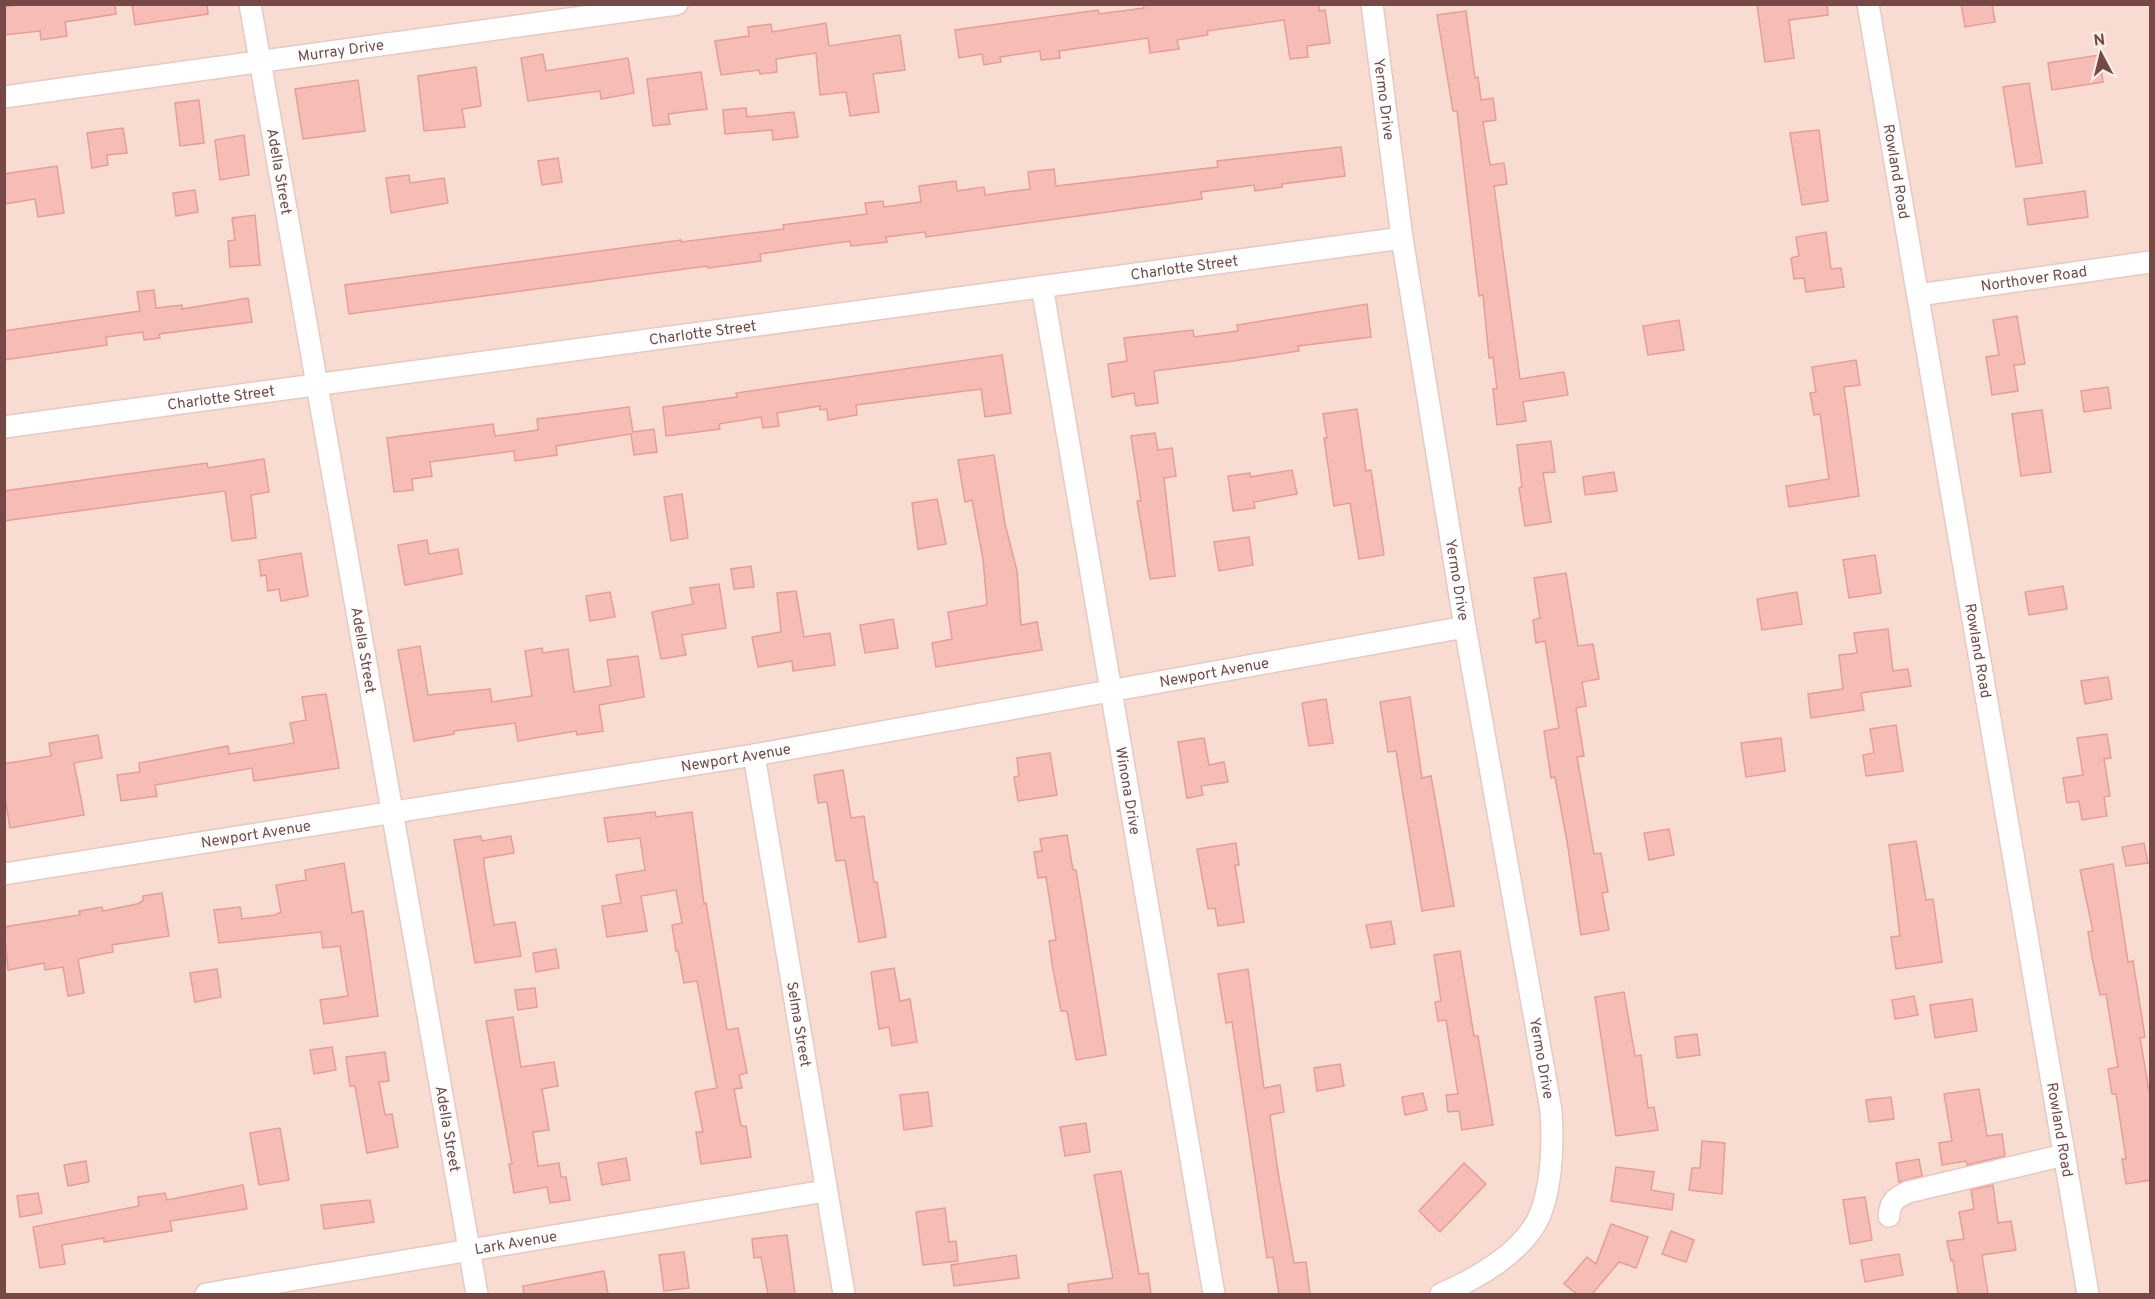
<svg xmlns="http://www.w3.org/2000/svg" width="2155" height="1299" viewBox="0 0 2155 1299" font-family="Overpass,sans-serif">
<rect width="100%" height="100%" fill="#feeae0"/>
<rect fill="#f8dcd1" x="5" y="5" width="2145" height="1289"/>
<g fill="#f5bdb6" stroke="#e99d95" stroke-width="1.5">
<path d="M25,4H115L116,14L65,22L67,36L41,40L40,31L4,35V7Z"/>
<path d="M132,4H207L208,14L135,25Z"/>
<path d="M1143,4H1319V11L1325,10L1330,43L1307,46L1308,57L1290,59L1284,20L1207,31L1208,35L1177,40L1179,49L1150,53L1148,38L1059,51L1060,58L1041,60L1040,51L1000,57L1001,62L984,65L982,54L959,58L955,30L1098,10L1099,14L1144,8Z"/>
<path d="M1757,4H1827L1828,15L1789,20L1794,58L1765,62Z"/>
<path d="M1961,4H1992L1995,22L1965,27Z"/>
<path d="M1466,11L1475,78L1478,77L1481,100L1493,98L1496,120L1483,122L1490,165L1504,163L1507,184L1494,186L1520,379L1564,372L1568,395L1523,402L1526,421L1497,425L1493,389H1497L1493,357L1489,358L1483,295L1479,296L1457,111H1453L1437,15Z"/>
<path d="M826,23L829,46L900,35L905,70L873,74L879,112L850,116L846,92L820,95L816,53L776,59L777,72L760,74L759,70L721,75L715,41L749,36L748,27L771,24L772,32Z"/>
<path d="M543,54L546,71L628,58L634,93L601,99L600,91L528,101L521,58Z"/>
<path d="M2099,55L2103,82L2052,90L2048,63Z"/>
<path d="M476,67L481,106L462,109L465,127L424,131L418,76Z"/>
<path d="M701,72L707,109L668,114L670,124L653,126L647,79Z"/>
<path d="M358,80L365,131L303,139L295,89Z"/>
<path d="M2029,83L2042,163L2016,167L2003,87Z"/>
<path d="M199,100L204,143L180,146L175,103Z"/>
<path d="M746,108L747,117L794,112L798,137L773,140L772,130L725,134L723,110Z"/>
<path d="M123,128L127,153L107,155L108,165L92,168L87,133Z"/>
<path d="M1819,130L1828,201L1802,205L1790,133Z"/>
<path d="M244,135L249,175L220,180L215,140Z"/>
<path d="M1341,147L1345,176L1282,184V187L1255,191L1254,185L1201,192L1202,199L926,237L925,232L886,237L887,242L851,246L850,241L760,254L761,261L708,268L707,266L349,314L345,285L681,240V242L784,229L783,225L867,214L865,203L883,201L884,207L921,202L919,186L956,181L957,191L984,187L985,195L1030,189L1028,172L1054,169L1056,186L1218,167L1217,161Z"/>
<path d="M558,158L562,182L542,185L538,161Z"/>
<path d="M57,166L64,213L38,217L35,199L4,204V174Z"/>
<path d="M409,175L410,183L444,178L448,203L391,213L386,178Z"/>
<path d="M195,190L198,212L176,216L173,193Z"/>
<path d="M2085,191L2088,217L2028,225L2024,199Z"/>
<path d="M255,215L260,265L230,267L228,241L235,240L232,218Z"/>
<path d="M1826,232L1831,269L1841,268L1844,287L1806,292L1804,278L1794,279L1791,258L1799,256L1796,237Z"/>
<path d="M154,290L156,308L182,305V309L248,298L252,322L159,334L160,338L144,340L143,332L106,337L107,345L4,360V331L140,311L137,292Z"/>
<path d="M1367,304L1371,337L1298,346L1299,351L1233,361L1154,371L1158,403L1136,406L1134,393L1112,397L1108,364L1127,361L1124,338L1193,330L1194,337L1238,331L1237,325Z"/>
<path d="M2017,316L2025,364L2014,365L2018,391L1992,395L1986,357L1999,355L1993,320Z"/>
<path d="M1679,320L1684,350L1648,355L1643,326Z"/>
<path d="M1002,355L1011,413L985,417L981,389L856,405L857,415L828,420L827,409L820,410V406L777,413L779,426L763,428L761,417L719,424L720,429L666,436L663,407L737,397L736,393Z"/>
<path d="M1856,360L1860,385L1844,387L1859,496L1789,507L1786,486L1829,479L1820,414L1814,415L1810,393L1816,392L1812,367Z"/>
<path d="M2108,387L2111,408L2084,412L2081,391Z"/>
<path d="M629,407L633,432L654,429L657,452L634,455L631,434L556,446L557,455L515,461L514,451L430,462L432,476L412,479L413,490L394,492L387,438L493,424L495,436L538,430L537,419Z"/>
<path d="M1357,409L1366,471L1371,470L1384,555L1359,559L1350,503L1334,506L1324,438H1327L1323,414Z"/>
<path d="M2042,410L2051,472L2021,476L2012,414Z"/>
<path d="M1155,433L1158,450L1172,448L1176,476L1164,478L1175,576L1150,579L1137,501H1141L1131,436Z"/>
<path d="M1551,441L1555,472L1543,473L1551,522L1525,526L1519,488L1522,487L1517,445Z"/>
<path d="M994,455L1005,524L1017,571L1021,625L1037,622L1042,650L936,667L932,643L952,639L948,612L987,605L983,559L972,500L965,502L958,460Z"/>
<path d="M264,459L269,492L251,495L256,538L232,541L225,491L4,521V491L207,463L208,468Z"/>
<path d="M1292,470L1297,494L1254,502L1255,508L1233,511L1228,476L1250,473V477Z"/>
<path d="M1614,472L1617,491L1585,495L1583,477Z"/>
<path d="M682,494L688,538L671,541L664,497Z"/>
<path d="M937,499L946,544L918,549L912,503Z"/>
<path d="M1249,537L1253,565L1219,571L1214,542Z"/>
<path d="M427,540L429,554L458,549L462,574L405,585L398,545Z"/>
<path d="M301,553L308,596L281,601L279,589L268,591L266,575L261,576L259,560Z"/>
<path d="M1875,555L1881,593L1849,598L1843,560Z"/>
<path d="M751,566L754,587L734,589L731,569Z"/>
<path d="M1566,573L1578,646L1593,644L1599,679L1582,682L1586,706L1576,708L1584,756L1577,757L1594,854L1601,853L1608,892L1602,893L1609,930L1581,935L1567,841L1555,777L1551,778L1544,731L1559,728L1545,641L1536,643L1533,620L1540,618L1534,578Z"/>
<path d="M719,584L726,628L682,635L686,655L661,659L652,612L693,604L690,588Z"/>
<path d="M2063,586L2067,609L2029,615L2025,592Z"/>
<path d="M796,591L804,637L830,633L835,665L793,671L792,661L758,667L752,637L781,632L777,593Z"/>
<path d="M610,592L615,617L590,621L586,596Z"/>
<path d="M1797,592L1802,624L1762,630L1757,599Z"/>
<path d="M893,619L898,648L865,653L860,625Z"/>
<path d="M1888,629L1893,671L1908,669L1911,686L1861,693L1864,710L1811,718L1808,694L1843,689L1839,655L1857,653L1854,633Z"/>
<path d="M420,646L428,695L490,689L492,702L532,696L525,651L542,648L543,653L568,649L574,692L611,686L607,660L638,656L644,697L599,705L603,731L577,735L576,731L518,741L515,723L454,731V734L414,741L398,650Z"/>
<path d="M2108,677L2112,699L2085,704L2081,681Z"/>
<path d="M326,694L339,768L254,781L252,768L155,785L157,796L121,801L117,775L140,772L139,763L228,746L229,754L294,743L290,723L306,720L302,697Z"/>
<path d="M1410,697L1422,778L1431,776L1454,906L1422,911L1396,751L1388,752L1380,702Z"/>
<path d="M1326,699L1333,743L1309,746L1302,703Z"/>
<path d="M1896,725L1903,771L1866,776L1863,755L1874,753L1870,729Z"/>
<path d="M2107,734L2111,758L2104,759L2110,796L2104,797L2107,816L2082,820L2079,801L2067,803L2063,778L2083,775L2077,738Z"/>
<path d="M98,735L102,758L74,763L84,815L10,828L4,792V764L51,756L49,743Z"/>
<path d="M1204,738L1209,765L1224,762L1228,782L1201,786L1203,795L1187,798L1178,742Z"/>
<path d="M1781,738L1785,771L1746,777L1741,743Z"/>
<path d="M1050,753L1057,795L1018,801L1014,777L1019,776L1017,758Z"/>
<path d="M843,770L851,818L864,816L874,882H877L886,937L859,942L845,860L836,861L827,802L818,803L814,775Z"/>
<path d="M655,812L656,817L692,812L704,904L706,903L727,1030L738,1028L747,1073L739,1075L742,1088L734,1089L741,1126H746L751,1157L701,1164L696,1132H703L695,1092L717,1088L697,981L684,983L678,951H676L672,925L682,923L676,890L641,896L647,931L607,937L602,906L621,903L616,875L645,870L640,838L608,842L604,818Z"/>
<path d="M1669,829L1674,855L1649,860L1644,833Z"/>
<path d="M1067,835L1073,870H1076L1106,1055L1076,1060L1067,1011H1061L1052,964L1049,941L1056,940L1046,877L1038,878L1034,852L1042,851L1040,839Z"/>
<path d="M481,836L482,841L511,836L514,853L484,858V865L494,925L515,922L521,956L475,963L454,840Z"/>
<path d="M1916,841L1926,900L1933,899L1942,962L1896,969L1891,937L1900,936L1889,845Z"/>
<path d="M1236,843L1239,865H1235L1244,922L1218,926L1215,908L1208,909L1197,849Z"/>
<path d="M2144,843L2148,863L2126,866L2122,847Z"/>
<path d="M344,863L352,913L363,911L378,1016L324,1024L320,1000L348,996L340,946L323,948L321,932L219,943L214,910L240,907L242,919L275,915L281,912L276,885L306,880L305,870Z"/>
<path d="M2113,864L2128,962L2133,961L2145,1037L2140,1038L2151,1102V1180L2126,1184L2122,1159H2126L2116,1094H2112L2108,1069L2118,1067L2106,994L2100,995L2092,957L2088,932L2093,931L2080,870Z"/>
<path d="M162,893L169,936L112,945L113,952L78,959L84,993L68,996L63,967L45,970L44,963L8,970L4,927L80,915L79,911L102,907L103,911L137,904L143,901V896Z"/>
<path d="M1391,921L1395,944L1371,948L1366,925Z"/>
<path d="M556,949L559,968L536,972L533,953Z"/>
<path d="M1460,951L1474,1036H1478L1493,1125L1462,1130L1459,1111L1448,1112L1446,1095L1458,1094L1446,1020L1438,1021L1435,1002L1441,1001L1434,955Z"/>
<path d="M894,968L900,1001L910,999L917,1042L892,1046L889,1027L879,1029L871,972Z"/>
<path d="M217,969L221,997L195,1002L190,973Z"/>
<path d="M1248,969L1264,1088L1280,1085L1284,1112L1270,1115L1278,1172L1294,1263L1306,1262L1310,1294H1279L1273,1257L1267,1258L1232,1022L1226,1023L1218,974Z"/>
<path d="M535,988L537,1007L518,1010L515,990Z"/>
<path d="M1624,992L1635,1056L1641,1055L1648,1108L1654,1107L1658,1130L1616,1136L1595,997Z"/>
<path d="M1914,996L1918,1015L1895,1019L1892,1000Z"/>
<path d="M1972,999L1977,1031L1935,1038L1930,1005Z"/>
<path d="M513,1017L521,1067L554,1062L558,1086L542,1089L549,1130L533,1132L538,1166L559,1163L561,1177H566L570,1200L550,1203L547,1187L514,1193L509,1164H512L486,1021Z"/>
<path d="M1697,1034L1700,1055L1677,1058L1675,1037Z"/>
<path d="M332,1047L336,1070L314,1074L310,1050Z"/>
<path d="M385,1052L389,1081L379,1082L385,1115L392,1114L398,1147L367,1153L355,1086H350L346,1057Z"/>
<path d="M1340,1064L1344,1086L1317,1091L1314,1068Z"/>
<path d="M1979,1089L1987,1136L2002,1134L2005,1156L1967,1165L1966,1161L1942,1165L1939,1143L1952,1141L1944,1094Z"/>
<path d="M928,1092L932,1126L904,1130L900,1095Z"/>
<path d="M1423,1093L1427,1110L1405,1115L1402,1097Z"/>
<path d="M1891,1097L1894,1119L1869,1122L1866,1100Z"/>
<path d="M1086,1123L1090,1152L1065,1156L1060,1127Z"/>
<path d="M280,1128L289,1180L259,1185L250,1133Z"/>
<path d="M1702,1141L1725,1143L1722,1194L1689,1190L1692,1168H1700Z"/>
<path d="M626,1158L630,1180L602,1185L598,1163Z"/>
<path d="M1919,1159L1922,1176L1899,1182L1896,1163Z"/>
<path d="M86,1161L89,1182L68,1186L64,1165Z"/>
<path d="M1464,1163L1486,1184L1440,1232L1419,1211Z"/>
<path d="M1616,1167L1654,1172L1651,1190L1674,1194L1672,1210L1611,1201Z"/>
<path d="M1121,1171L1139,1274L1148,1273L1151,1294H1069L1068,1284L1113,1278L1094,1175Z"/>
<path d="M243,1185L247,1209L170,1221L172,1231L104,1242V1238L62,1245L65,1264L40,1268L33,1227L139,1206L138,1197L165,1193L167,1200Z"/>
<path d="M1993,1185L1998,1223L2011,1221L2016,1250L1982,1255L1988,1294H1958L1953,1260L1951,1261L1947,1241L1964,1239L1959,1212L1974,1209L1971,1190Z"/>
<path d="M38,1193L42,1213L20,1217L17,1196Z"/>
<path d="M1865,1197L1872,1240L1850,1244L1843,1200Z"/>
<path d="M370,1200L374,1222L324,1229L321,1205Z"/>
<path d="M945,1208L949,1242L956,1241L958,1261L923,1265L916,1212Z"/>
<path d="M1611,1224L1648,1237L1636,1268L1619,1262L1592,1294H1577L1564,1284L1587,1257L1596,1264Z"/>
<path d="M1671,1231L1694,1240L1686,1262L1662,1254Z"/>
<path d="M787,1235L795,1294H768L761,1257L754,1258L752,1239Z"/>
<path d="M684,1252L689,1288L664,1291L659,1255Z"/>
<path d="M1899,1254L1903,1275L1865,1282L1861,1260Z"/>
<path d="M1016,1255L1019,1278L954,1286L951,1265Z"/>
<path d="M604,1271L608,1294H524L523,1286Z"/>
</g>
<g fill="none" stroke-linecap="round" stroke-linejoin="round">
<g stroke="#e8c8c0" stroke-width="24">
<g id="minor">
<path id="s1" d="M250,4L477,1294"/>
<path id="s2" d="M1372,4L1402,238L1465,627L1551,1110C1553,1142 1552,1184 1540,1215C1524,1252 1476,1279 1441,1294"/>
<path id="s3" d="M1868,4L2088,1294"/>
<path id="s4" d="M4,97L677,4"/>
<path id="s5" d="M1042,286L1214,1294"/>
<path id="s6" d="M1918,295L2150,262"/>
<path id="s7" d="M4,427L1402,238"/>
<path id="s8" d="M754,755L844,1294"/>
<path id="s9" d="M4,874L754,755L1465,627"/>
<path d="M1889,1216C1890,1202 1895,1198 1908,1192L2064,1155"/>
<path id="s10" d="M206,1294L825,1191"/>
</g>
</g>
<use href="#minor" stroke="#fff" stroke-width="21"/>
</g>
<g text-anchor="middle" stroke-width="6" stroke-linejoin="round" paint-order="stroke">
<g font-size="15" fill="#764946" stroke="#ffefe8">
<text dy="5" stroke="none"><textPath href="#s4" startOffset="340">Murray Drive</textPath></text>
<text dy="5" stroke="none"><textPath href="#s2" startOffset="96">Yermo Drive</textPath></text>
<text dy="5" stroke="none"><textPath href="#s3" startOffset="170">Rowland Road</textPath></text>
<text dy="5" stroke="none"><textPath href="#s1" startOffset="170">Adella Street</textPath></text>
<text dy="5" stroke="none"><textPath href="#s7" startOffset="1191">Charlotte Street</textPath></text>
<text dy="5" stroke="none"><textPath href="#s6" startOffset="117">Northover Road</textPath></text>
<text dy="5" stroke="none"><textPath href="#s7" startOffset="705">Charlotte Street</textPath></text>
<text dy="5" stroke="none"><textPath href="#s7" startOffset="219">Charlotte Street</textPath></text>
<text dy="5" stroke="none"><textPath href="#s2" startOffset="582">Yermo Drive</textPath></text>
<text dy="5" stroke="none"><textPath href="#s1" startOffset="656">Adella Street</textPath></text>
<text dy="5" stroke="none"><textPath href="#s3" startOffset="656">Rowland Road</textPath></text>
<text dy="5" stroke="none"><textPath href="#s9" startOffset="1227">Newport Avenue</textPath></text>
<text dy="5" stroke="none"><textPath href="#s9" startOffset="741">Newport Avenue</textPath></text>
<text dy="5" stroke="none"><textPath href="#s5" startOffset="512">Winona Drive</textPath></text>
<text dy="5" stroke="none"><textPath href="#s9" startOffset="255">Newport Avenue</textPath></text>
<text dy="5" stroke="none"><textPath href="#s8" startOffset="273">Selma Street</textPath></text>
<text dy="5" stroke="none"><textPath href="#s2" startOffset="1068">Yermo Drive</textPath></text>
<text dy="5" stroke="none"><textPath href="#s1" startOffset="1142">Adella Street</textPath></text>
<text dy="5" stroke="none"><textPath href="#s3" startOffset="1142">Rowland Road</textPath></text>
<text dy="5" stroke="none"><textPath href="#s10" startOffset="314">Lark Avenue</textPath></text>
</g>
</g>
<rect width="2155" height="1299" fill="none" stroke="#764946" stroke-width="12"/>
<g transform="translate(2101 54) rotate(353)" stroke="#ffefe8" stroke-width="4.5" paint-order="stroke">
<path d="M0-4.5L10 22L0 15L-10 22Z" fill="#764946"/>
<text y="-9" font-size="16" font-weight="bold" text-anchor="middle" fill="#764946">N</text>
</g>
</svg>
